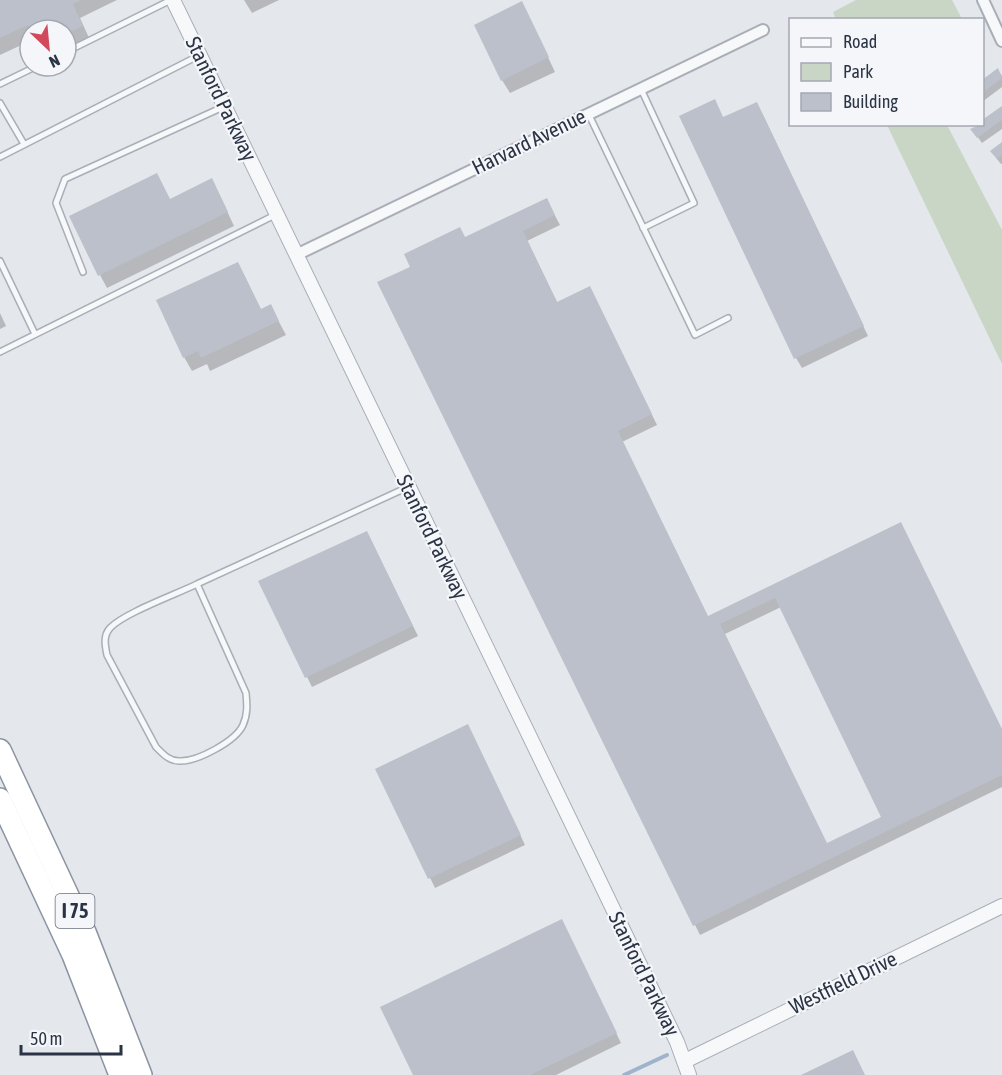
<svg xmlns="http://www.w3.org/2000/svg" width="1002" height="1075" viewBox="0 0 1002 1075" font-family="'Asap Condensed',sans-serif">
<rect width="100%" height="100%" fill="#e4e7ec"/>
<g fill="#c9d6c5">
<path d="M856,0H952L962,19H836L833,12Z"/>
<path d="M887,125H947L1002,230V364Z"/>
</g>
<g fill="#0003" fill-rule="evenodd">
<path d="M0,0H117L80,18L90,40L66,51V30H30V41L0,55Z"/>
<path d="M244,0H279L252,13Z"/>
<path d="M529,17L555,72L510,93L502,80Z"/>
<path d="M998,70L1002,76V87L982,102V82Z"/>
<path d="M1002,107V129L982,143L972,129L982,124Z"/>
<path d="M762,113L868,336L802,368L796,358L724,119Z"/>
<path d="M1002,144V164H1001L996,158Z"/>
<path d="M219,194L234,226L107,288L100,275Z"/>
<path d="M552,210L560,225L527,241L558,304L595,298L657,425L622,442L708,617L901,524L1002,731V787L700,935L379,283L465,239ZM781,607L883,818L827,845L725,634Z"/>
<path d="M238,263L261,310L278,320L286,335L210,371L207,364L192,371L184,357Z"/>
<path d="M0,313L6,326L0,329Z"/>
<path d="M372,543L418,636L312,687L260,582Z"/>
<path d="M473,736L525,845L435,888L377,769Z"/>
<path d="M567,931L621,1043L556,1075H414Z"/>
</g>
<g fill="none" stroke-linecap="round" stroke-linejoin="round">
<path stroke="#9fb4cc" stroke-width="4" d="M624,1075L667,1055"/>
</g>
<g fill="#bbc0ca" fill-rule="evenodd">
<path d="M0,0H82L73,4L83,26L66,34V30H31L28,25L0,38Z"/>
<path d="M522,1L549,57L501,81L474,25Z"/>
<path d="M998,68L1002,78L982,93V80Z"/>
<path d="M715,99L723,117L757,102L864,326L794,359L679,116Z"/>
<path d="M1002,106V120L977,138L970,129L982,124V120Z"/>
<path d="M1002,142V155L997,159L990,151Z"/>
<path d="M157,173L170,199L212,178L228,212L98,276L69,216Z"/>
<path d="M547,198L555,215L523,231L557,302L590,286L652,414L618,431L708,616L901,522L1002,729V775L693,926L377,282L410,267L404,254L460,227L465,237ZM775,598L881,817L827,843L720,624Z"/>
<path d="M238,262L261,309L271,304L279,321L201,358L198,351L183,358L156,300Z"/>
<path d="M367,531L413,626L305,678L258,581Z"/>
<path d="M468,724L521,835L428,879L375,769Z"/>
<path d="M562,919L617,1033L530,1075H413L380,1007Z"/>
<path d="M853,1050L865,1075H801Z"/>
</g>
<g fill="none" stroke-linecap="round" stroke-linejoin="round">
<g stroke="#a9aeb7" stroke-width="8">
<g id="service">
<path d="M66,52L171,0"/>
<path d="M0,84L37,66"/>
<path d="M641,89L694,203L643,228"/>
<path d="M0,103L24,144"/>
<path d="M589,115L695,335L728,318"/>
<path d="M0,157L198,56"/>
<path d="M0,261L35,334"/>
<path d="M83,272L56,203L65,179L223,107"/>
<path d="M0,352L275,215"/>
<path d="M197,584L246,693C247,704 248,714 243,725C236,741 197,762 179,761C169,761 163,754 156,747L107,655C105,645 103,636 110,628C124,613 177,594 197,584L408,487"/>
</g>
</g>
<g stroke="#a9aeb7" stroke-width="14">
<g id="minor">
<path d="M983,0L1002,41"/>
<path d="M296,255L763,30"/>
</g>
</g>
<g stroke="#a9aeb7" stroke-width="16">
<g id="tertiary">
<path d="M173,0L589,859L677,1042L689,1075"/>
<path d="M685,1061L1002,906"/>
</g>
</g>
<g stroke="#8b94a3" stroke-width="24">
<g id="motorway">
<path d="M0,750L85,932L141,1075"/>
<path d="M0,799L73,955L120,1075"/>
</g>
</g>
<use href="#service" stroke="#f7f8fa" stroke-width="5"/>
<use href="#minor" stroke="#f7f8fa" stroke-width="10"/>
<use href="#tertiary" stroke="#f7f8fa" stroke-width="14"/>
<use href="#motorway" stroke="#fff" stroke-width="21"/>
</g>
<g text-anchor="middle" stroke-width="4.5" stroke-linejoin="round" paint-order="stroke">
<rect fill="#f4f6f9" stroke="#676e7b" stroke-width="1.5" x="55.5" y="894" width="39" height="34" rx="4.5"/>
<g font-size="20" font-weight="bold" fill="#2b3445">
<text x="75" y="918">I 75</text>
</g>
<g font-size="21" fill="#2b3445" stroke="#f4f6f9">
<text transform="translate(221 99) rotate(64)" y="7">Stanford Parkway</text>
<text transform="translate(529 142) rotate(-26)" y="7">Harvard Avenue</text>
<text transform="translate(432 537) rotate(64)" y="7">Stanford Parkway</text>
<text transform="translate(644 974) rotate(64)" y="7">Stanford Parkway</text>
<text transform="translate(843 983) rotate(-26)" y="7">Westfield Drive</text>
</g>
</g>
<rect x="789" y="18" width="195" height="108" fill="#f4f6f9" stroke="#a4a8b1" stroke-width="1.5"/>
<rect x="801" y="38" width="30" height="9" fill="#f7f8fa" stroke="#a4a8b1" stroke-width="1.5"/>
<text x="843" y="48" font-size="18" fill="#2b3445">Road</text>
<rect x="801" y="63" width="30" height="18" fill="#c9d6c5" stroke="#a4a8b1" stroke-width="1.5"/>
<text x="843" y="78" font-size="18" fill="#2b3445">Park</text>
<rect x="801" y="93" width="30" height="18" fill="#bbc0ca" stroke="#a4a8b1" stroke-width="1.5"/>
<text x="843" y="108" font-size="18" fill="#2b3445">Building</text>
<g transform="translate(48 48) rotate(154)"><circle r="28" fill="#f4f6f9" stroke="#a4a8b1" stroke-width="1.5"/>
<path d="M0-4.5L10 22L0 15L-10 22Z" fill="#d1495b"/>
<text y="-9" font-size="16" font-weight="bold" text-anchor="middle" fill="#2b3445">N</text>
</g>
<path d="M21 1045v9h100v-9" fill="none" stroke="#2b3445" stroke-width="3"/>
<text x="30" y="1045" font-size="18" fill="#2b3445" stroke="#f4f6f9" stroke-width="4.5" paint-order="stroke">50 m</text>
</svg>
